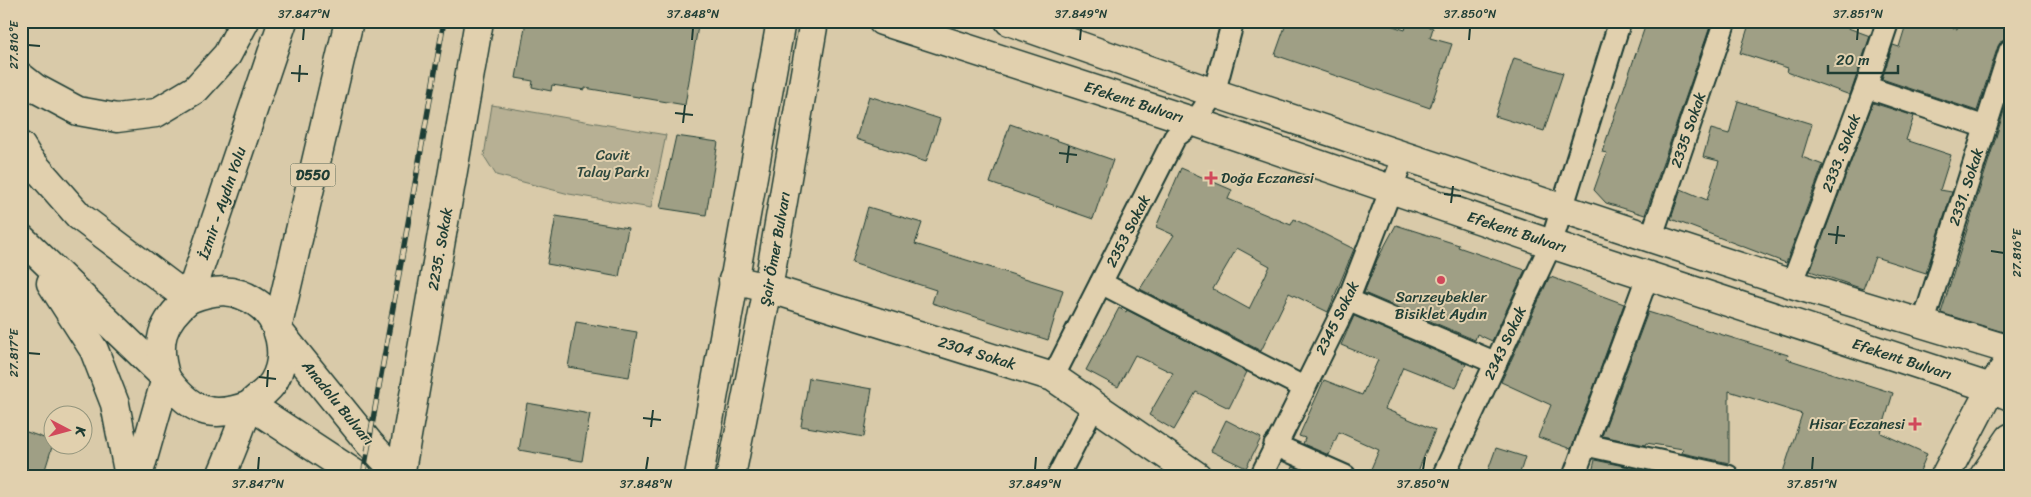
<svg xmlns="http://www.w3.org/2000/svg" width="2031" height="497" viewBox="0 0 2031 497" font-family="Sriracha,sans-serif">
<rect width="100%" height="100%" fill="#d9caa9"/>
<filter id="ink" filterUnits="userSpaceOnUse"><feTurbulence type="fractalNoise" baseFrequency=".02" numOctaves="2"/><feDisplacementMap in="SourceGraphic" scale="10" xChannelSelector="R" yChannelSelector="G"/><feConvolveMatrix kernelMatrix="1 2 1 2 8 2 1 2 1" color-interpolation-filters="sRGB"/></filter>
<g filter="url(#ink)">
<path fill="#b7b094" stroke="#6b7664" d="M492,105L666,135L651,208L569,194L496,175L484,156Z"/>
<g fill="#9f9f85" stroke="#1f3d34" fill-rule="evenodd">
<path d="M526,21H693L692,25L698,26L685,105L585,88V90L552,85L551,91L532,87L533,81L516,78Z"/>
<path d="M1287,21H1378L1405,30L1408,21H1415L1433,28L1430,38L1452,44L1430,108L1275,55Z"/>
<path d="M1647,21H1712L1645,215L1606,203L1594,190L1607,153L1602,152Z"/>
<path d="M1750,21H1829L1870,36L1850,95L1787,72L1788,68L1740,53Z"/>
<path d="M1907,21H1932L1957,29L1959,21L2010,23V38L2002,40L1998,46L1977,111L1882,79L1893,45L1899,47Z"/>
<path d="M1514,58L1563,73L1544,131L1495,116Z"/>
<path d="M2010,92V334L1941,313Z"/>
<path d="M869,96L940,119L926,162L856,139Z"/>
<path d="M1738,101L1812,124L1802,157L1823,165L1786,263L1671,219L1681,189L1707,200L1719,161L1703,157L1711,129L1729,134Z"/>
<path d="M1873,103L1914,116L1906,140L1951,155L1940,190L1952,192L1926,273L1875,257L1863,289L1810,271Z"/>
<path d="M1010,124L1113,160L1093,219L990,183Z"/>
<path d="M676,136L718,142L706,215L660,208Z"/>
<path d="M1181,168L1232,190L1228,199L1291,225L1294,219L1354,249L1328,312L1289,293L1261,351L1140,289L1174,235L1156,227ZM1237,248L1270,266L1249,309L1213,289Z"/>
<path d="M868,207L922,223L915,244L1063,290L1048,340L932,303L936,290L852,263Z"/>
<path d="M556,216L628,228L619,277L547,264Z"/>
<path d="M1396,225L1459,245L1458,247L1525,270L1492,341L1477,334L1475,340L1364,293L1377,260Z"/>
<path d="M1551,277L1624,304L1571,449L1538,437L1551,405L1501,382L1549,278Z"/>
<path d="M1119,308L1126,312L1127,310L1247,372L1229,408L1196,392L1174,430L1149,415L1173,373L1135,355L1118,387L1086,370Z"/>
<path d="M1648,312L1788,355L1787,359L1893,393L1881,433L1927,454L1918,476H1793L1783,472L1802,414L1729,391V463L1682,453L1683,449L1646,443L1645,445L1602,436Z"/>
<path d="M1354,316L1466,364L1456,388L1403,367L1385,409L1435,430L1416,476H1368L1379,450L1339,432L1329,455L1303,444L1305,438L1299,436L1324,380L1362,395L1378,360L1341,345Z"/>
<path d="M576,322L637,332L629,377L568,367Z"/>
<path d="M809,378L872,389L864,437L801,426Z"/>
<path d="M527,403L590,414L582,461L519,450Z"/>
<path d="M1226,420L1261,438L1246,468L1211,451Z"/>
<path d="M21,430L47,439L52,447L43,476H21Z"/>
<path d="M1496,448L1525,457L1519,476H1486Z"/>
<path d="M1595,460L1638,469L1636,476H1591Z"/>
<path d="M1293,467L1314,476H1289Z"/>
</g>
<g fill="none" stroke-linecap="round" stroke-linejoin="round">
<g stroke="#1f3d34" stroke-width="25">
<g id="street">
<path d="M1866,87L1985,127"/>
<path d="M1651,238L1725,21"/>
<path d="M1101,283L1303,387"/>
<path d="M1792,284L1866,87L1888,21"/>
<path d="M1348,300L1496,363"/>
<path d="M1923,324L2010,50"/>
<path d="M1053,377L1175,137L1195,122L1214,93L1233,21"/>
<path d="M1275,445L1345,476"/>
<path d="M1586,445L1728,476"/>
<path d="M1058,476L1095,404"/>
<path d="M1261,476L1348,300L1404,156"/>
<path d="M1443,476L1551,244L1620,21"/>
<path d="M1574,476L1648,275"/>
</g>
</g>
<g stroke="#1f3d34" stroke-width="31">
<g id="secondary">
<path d="M882,21L1195,122L1551,244L1991,388L2010,396"/>
<path d="M1009,21L1214,93L1651,238L1792,284L2010,350"/>
<path d="M733,280L768,288L1053,377L1197,476"/>
<path d="M400,476L479,21"/>
<path d="M1945,476L1991,388L2010,360"/>
<path d="M1984,476L2010,438"/>
</g>
</g>
<g stroke="#1f3d34" stroke-width="31">
<g id="primary">
<path d="M277,329L369,443L400,476"/>
<path d="M250,405L358,476"/>
<path d="M699,476L781,21"/>
<path d="M731,476L768,288L814,21"/>
</g>
</g>
<g stroke="#1f3d34" stroke-width="31">
<g id="highway">
<path d="M21,77L35,88L78,111L117,118L156,113L196,89L227,55L245,21"/>
<path d="M21,146L29,159L79,216L189,299"/>
<path d="M21,238L166,378C190,411 211,420 250,405"/>
<path d="M51,283L94,350L115,404L129,476"/>
<path d="M189,299C214,289 234,287 257,303C281,319 288,357 274,381C267,393 256,397 250,405C246,411 244,420 241,426C235,443 228,459 221,476"/>
<path d="M277,329L349,21"/>
<path d="M166,378C155,343 161,322 189,299L283,21"/>
<path d="M138,476L166,378"/>
</g>
</g>
<use href="#street" stroke="#e1d0ae" stroke-width="21"/>
<use href="#secondary" stroke="#e1d0ae" stroke-width="28"/>
<use href="#primary" stroke="#e1d0ae" stroke-width="28"/>
<use href="#highway" stroke="#e1d0ae" stroke-width="28"/>
<g stroke="#1f3d34" stroke-width="5.5">
<path id="rail" d="M363,476L444,21"/>
</g>
<use href="#rail" stroke="#e1d0ae" stroke-width="4" stroke-dasharray="11" stroke-linecap="butt"/>
</g>
</g>
<path fill="none" stroke="#1f3d34" stroke-width="2" d="M303,40L304,28M692,40L693,28M1080,40L1081,28M1469,40L1470,28M1857,40L1858,28M28,45L40,46M291,73L308,74M299,82L300,65M675,113L693,115M683,123L685,105M1059,153L1077,155M1067,163L1069,146M1444,194L1461,196M1451,203L1453,186M1828,234L1845,236M1836,244L1838,226M1991,251L2004,253M28,353L40,354M259,377L276,379M267,387L268,370M643,418L661,420M651,427L653,410M258,470L259,457M646,470L648,457M1035,470L1036,457M1423,470L1425,457M1812,470L1813,457"/>
<g fill="#d1495b" stroke="#e1d0ae" stroke-width="2">
<path d="M1208.5 170.5h5v5h5v5h-5v5h-5v-5h-5v-5h5z"/>
<circle cx="1441" cy="280" r="5"/>
<path d="M1912.5 416.5h5v5h5v5h-5v5h-5v-5h-5v-5h5z"/>
</g>
<g text-anchor="middle" stroke-width="4" stroke-linejoin="round" paint-order="stroke">
<rect fill="#e1d0ae" stroke="#596959" stroke-width="1" x="290.5" y="163.5" width="45" height="23" rx="4"/>
<g font-size="14" font-weight="bold" fill="#1f3d34">
<text x="313" y="180">D550</text>
</g>
<g font-size="15" fill="#1f3d34" stroke="#e1d0ae">
<text transform="translate(1134 102) rotate(18)" y="5">Efekent Bulvarı</text>
<text transform="translate(1688 130) rotate(-71)" y="5">2335 Sokak</text>
<text transform="translate(1841 153) rotate(-69)" y="5">2333. Sokak</text>
<text transform="translate(1966 187) rotate(-72)" y="5">2331. Sokak</text>
<text transform="translate(222 203) rotate(-71)" y="5">İzmir - Aydın Yolu</text>
<text transform="translate(1128 231) rotate(-63)" y="5">2353 Sokak</text>
<text transform="translate(1517 232) rotate(18)" y="5">Efekent Bulvarı</text>
<text transform="translate(440 249) rotate(-80)" y="5">2235. Sokak</text>
<text transform="translate(775 249) rotate(-80)" y="5">Şair Ömer Bulvarı</text>
<text transform="translate(1337 318) rotate(-64)" y="5">2345 Sokak</text>
<text transform="translate(1505 343) rotate(-65)" y="5">2343 Sokak</text>
<text transform="translate(977 353) rotate(17)" y="5">2304 Sokak</text>
<text transform="translate(1902 359) rotate(18)" y="5">Efekent Bulvarı</text>
<text transform="translate(338 403) rotate(51)" y="5">Anadolu Bulvarı</text>
</g>
<g font-size="15" fill="#2e483e" stroke="#e1d0ae">
<text x="613" y="160">Cavit<tspan x="613" dy="17">Talay Parkı</tspan></text>
</g>
<g font-size="15" fill="#1f3d34" stroke="#e1d0ae" text-anchor="start">
<text x="1221" y="183">Doğa Eczanesi</text>
<text x="1441" y="302" text-anchor="middle">Sarızeybekler<tspan x="1441" dy="17">Bisiklet Aydın</tspan></text>
<text x="1905" y="429" text-anchor="end">Hisar Eczanesi</text>
</g>
</g>
<rect width="2031" height="497" fill="none" stroke="#e1d0ae" stroke-width="55"/>
<g transform="translate(68 430) rotate(96)"><circle r="24" fill="#e1d0ae" stroke="#93957d"/>
<path d="M0-4L9 19L0 12L-9 19Z" fill="#d1495b"/>
<text y="-8" font-size="14" font-weight="bold" text-anchor="middle" fill="#1f3d34">K</text>
</g>
<path d="M1828 65v8h70v-8" fill="none" stroke="#1f3d34" stroke-width="2.5"/>
<text x="1836" y="65" font-size="15" fill="#1f3d34" stroke="#e1d0ae" stroke-width="4" paint-order="stroke">20 m</text>
<rect x="28" y="28" width="1976" height="442" fill="none" stroke="#1f3d34" stroke-width="2"/>
<g font-size="12" text-anchor="middle" fill="#1f3d34">
<text x="304" y="18">37.847°N</text>
<text x="693" y="18">37.848°N</text>
<text x="1081" y="18">37.849°N</text>
<text x="1470" y="18">37.850°N</text>
<text x="1858" y="18">37.851°N</text>
<text transform="translate(14 45) rotate(-90)" y="4">27.816°E</text>
<text transform="translate(2017 253) rotate(-90)" y="4">27.816°E</text>
<text transform="translate(14 353) rotate(-90)" y="4">27.817°E</text>
<text x="258" y="488">37.847°N</text>
<text x="646" y="488">37.848°N</text>
<text x="1035" y="488">37.849°N</text>
<text x="1423" y="488">37.850°N</text>
<text x="1812" y="488">37.851°N</text>
</g>
</svg>
